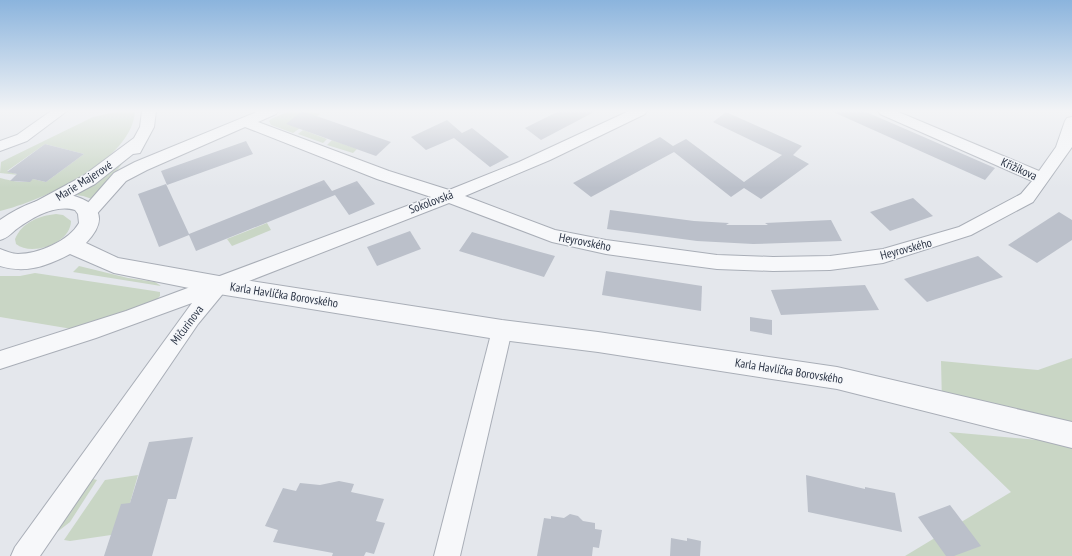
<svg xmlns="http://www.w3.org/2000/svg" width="1072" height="556" viewBox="0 0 1072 556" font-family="'PT Sans Narrow',sans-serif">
<rect width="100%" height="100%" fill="#e4e7ec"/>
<g fill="#c9d6c5">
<path d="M120,111H135C133,160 42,201 0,211V178C9,180 25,185 33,179L46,182L84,154L45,144L7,171L19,175L0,173L1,162L93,117Z"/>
<path d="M289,111H309L320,114L293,133L271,125L269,121L271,119Z"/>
<path d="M303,130L327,139L323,143L298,134Z"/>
<path d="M332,140L357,149L353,153L327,145Z"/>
<path d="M124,161L95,200L83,196L69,194Z"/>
<path d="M56,214L63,215L71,221C71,243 32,257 16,244L15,239C22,222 39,216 56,214Z"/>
<path d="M267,223L271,230L232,246L227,239Z"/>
<path d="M79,266L128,278L155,282L161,286L73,272Z"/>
<path d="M35,273L154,291L160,292V296L154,302L98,323L95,321L72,329L0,317V276H20Z"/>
<path d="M1072,358V435L942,403L941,361L1038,370Z"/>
<path d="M949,432L1072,443V556H905L1011,492Z"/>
<path d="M138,475L130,503L111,535L70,541L64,540L105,480Z"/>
<path d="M90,478L97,480L70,522L52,536Z"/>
</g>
<g fill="#bbc0ca">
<path d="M302,111L331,121L391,142L376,156L286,124Z"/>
<path d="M559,111H596L541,140L525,128Z"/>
<path d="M831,111H864L995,168L985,180Z"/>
<path d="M726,112L802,146L793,155L809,164L761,199L744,188L731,197L674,152L591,197L573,183L660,137L673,146L686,139L744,182L782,155L713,122Z"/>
<path d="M447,120L462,133L472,128L509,157L490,167L454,138L426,150L411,137Z"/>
<path d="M246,141L253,154L167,185L161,171Z"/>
<path d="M45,144L84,154L46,182L33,179L30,182L10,181L17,174L7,172Z"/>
<path d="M324,180L332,191L357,181L375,204L349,215L335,195L196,251L189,235L159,247L138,194L166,184L189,234Z"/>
<path d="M913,198L933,216L890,231L870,212Z"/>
<path d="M610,210L694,221L729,223L726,225H768L765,223L831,220L842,241L753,244L697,241L607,229Z"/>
<path d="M1059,212L1072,220V240L1037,263L1008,245Z"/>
<path d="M410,231L421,249L377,266L367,247Z"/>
<path d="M472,232L533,250L555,256L544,277L459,251Z"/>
<path d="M978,256L1003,277L927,302L904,279Z"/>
<path d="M606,271L702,286L701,311L602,295Z"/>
<path d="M865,285L879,310L781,315L771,290Z"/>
<path d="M750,317L772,320V335L750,331Z"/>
<path d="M193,437L176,499H168L152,556H104L121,504L130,503L149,442Z"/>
<path d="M806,475L865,489V487L895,493L902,532L808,512Z"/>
<path d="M339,481L354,484L351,492L384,499L376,521L385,523L374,554L366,552L364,556H332L333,553L273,542L278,530L265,526L283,488L296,491L300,483L320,485Z"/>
<path d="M950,505L981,546L954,556H946L918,517Z"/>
<path d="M570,514L578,516L583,521L595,523V529L602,530L599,548L593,547L592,556H537L544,518L551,519V516L564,518Z"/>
<path d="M671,538L687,541V538L701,541L700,556H670Z"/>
</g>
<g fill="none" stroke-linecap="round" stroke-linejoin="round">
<g stroke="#a9aeb7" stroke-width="2">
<g id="minor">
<path d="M51,111H67L27,141L0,151V141L17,135Z"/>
<path d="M142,111H156L154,127L140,153L133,154L95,184L45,211L39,213L33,211L30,207L33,203L83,176L134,138L140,127Z"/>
<path d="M259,111H278L276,114L258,122L389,171L449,190L519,162L629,111H647L645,114L550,160L465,196L555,230L606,240L717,255L773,257L830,256L883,249L959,227L1021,194L1032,181L880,114L878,111H896L1039,171L1056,147L1065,121L1067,118L1072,117V147L1033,202L971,235L883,263L830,270L773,271L717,269L656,261L606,254L552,242L449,203L226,290L198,324L40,556H11L15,547L192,303L96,338L0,369V351L126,311L431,197L377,179L245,127L147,170L126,181L94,217L88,219L82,217L79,213L114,173L135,162Z"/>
<path d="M502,322L509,324L512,330L460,556H434L492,330L495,324Z"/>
</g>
</g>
<g stroke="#a9aeb7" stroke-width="2">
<path id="tertiary" d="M71,195C100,203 109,219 86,243L118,258L219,276L502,320L598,332L837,367L1072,422V448L837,389L598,352L502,340L219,294L114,273L70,254C47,266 26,274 0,266V249C6,251 12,254 18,254C38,254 69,241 79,223L78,214L75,210C56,204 33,217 18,228C11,233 8,238 0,240V220C21,205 45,196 71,195Z"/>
</g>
<use href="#minor" fill="#f7f8fa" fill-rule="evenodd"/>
<use href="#tertiary" fill="#f7f8fa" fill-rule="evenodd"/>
</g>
<linearGradient id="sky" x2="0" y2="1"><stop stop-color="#8bb4dd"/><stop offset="0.59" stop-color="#f3f4f6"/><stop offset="1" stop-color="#f3f4f6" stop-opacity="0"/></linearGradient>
<rect width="1072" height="188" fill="url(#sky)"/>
<g text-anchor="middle" stroke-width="3" stroke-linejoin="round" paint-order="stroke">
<g font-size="12" fill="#2b3445" stroke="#f4f6f9">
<text transform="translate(1019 169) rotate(24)" y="4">Křižíkova</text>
<text transform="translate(84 181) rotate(-32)" y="4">Marie Majerové</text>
<text transform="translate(431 202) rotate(-20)" y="4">Sokolovská</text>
<text transform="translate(585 242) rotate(11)" y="4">Heyrovského</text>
<text transform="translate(906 249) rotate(-15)" y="4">Heyrovského</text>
<text transform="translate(284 295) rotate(9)" y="4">Karla Havlíčka Borovského</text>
<text transform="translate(187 325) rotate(-53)" y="4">Mičurinova</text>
<text transform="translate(789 371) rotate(9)" y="4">Karla Havlíčka Borovského</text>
</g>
</g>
</svg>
